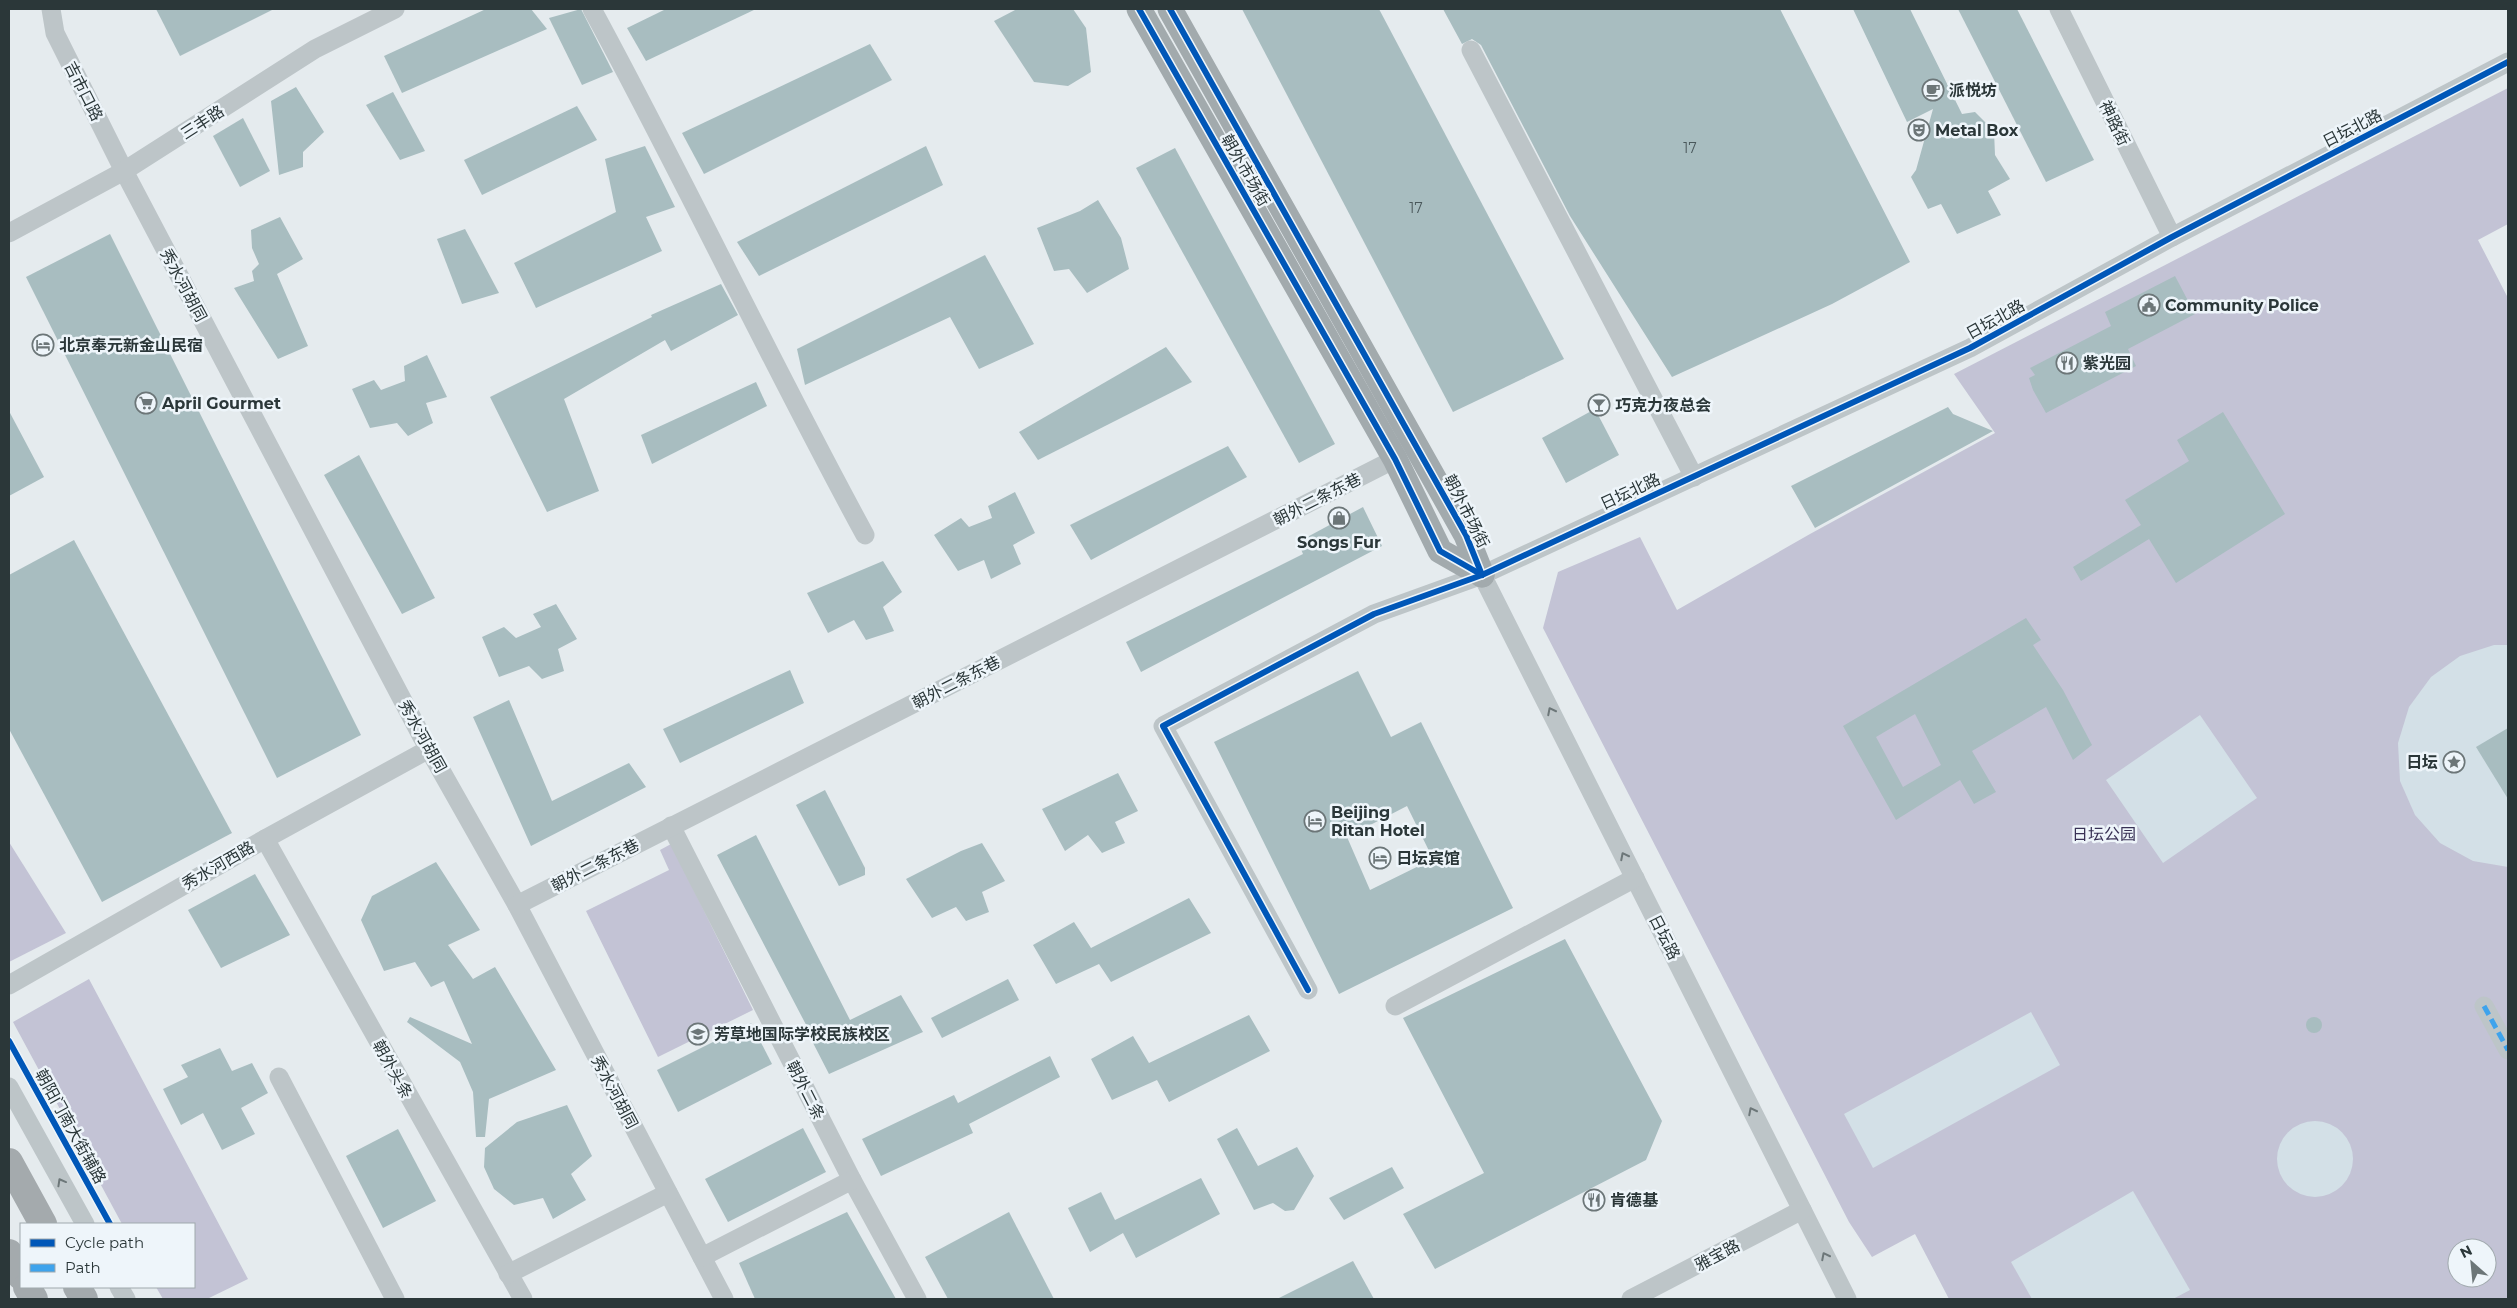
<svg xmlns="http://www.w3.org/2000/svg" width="2517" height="1308" viewBox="0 0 2517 1308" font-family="Montserrat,'Noto Sans SC',sans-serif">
<rect width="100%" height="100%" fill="#e5ebee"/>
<g fill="#c3c3d5" fill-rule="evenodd">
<path d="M2508,88V224L2478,240L2508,298V1299H1949L1915,1234L1872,1257L1849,1222L1543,628L1558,572L1640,537L1677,610L1810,534L1995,433L1954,374ZM2457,1248H2487V1278H2457Z"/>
<path d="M9,842L66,933L9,962Z"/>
<path d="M671,844L753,1010L658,1057L586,911L669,870L660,850Z"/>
<path d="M89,979L248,1279L207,1299H163L156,1287H194V1224H122L13,1022Z"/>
</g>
<g fill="#d3e0e7">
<path d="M2494,645H2508V867L2473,861L2440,843L2415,815L2400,781L2398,743L2409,707L2431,677L2460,656Z"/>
<path d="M2200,715L2257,798L2163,863L2106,780Z"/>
<path d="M2031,1012L2060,1065L1873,1168L1844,1114Z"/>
<circle cx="2315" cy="1159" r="38"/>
<path d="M2133,1191L2190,1290L2173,1299H2032L2011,1262Z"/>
</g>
<g fill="#a8bdc0" fill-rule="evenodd">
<path d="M156,9H274L180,56Z"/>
<path d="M486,9H531L547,29L402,93L384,56Z"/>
<path d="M581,9L613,72L582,85L549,18Z"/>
<path d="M666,9H756L646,61L627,28Z"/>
<path d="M1017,9H1073L1086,28L1091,72L1068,86L1034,82L994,21Z"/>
<path d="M1242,9H1379L1564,359L1453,412Z"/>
<path d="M1443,9H1780L1910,262L1832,304L1672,377L1570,216L1481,45L1472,39L1462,44Z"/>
<path d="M1853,9H1910L1962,114L1975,112L1994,131L1995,155L2010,179L1988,191L2001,215L1957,234L1941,204L1928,209L1911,177L1916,170L1933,109L1907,122Z"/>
<path d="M1958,9H2017L2094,160L2046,182Z"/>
<path d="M870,44L892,80L704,174L682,133Z"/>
<path d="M296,87L324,132L303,152V167L279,175L271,101Z"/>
<path d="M393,92L425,151L400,160L366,105Z"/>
<path d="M577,106L597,140L482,195L464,160Z"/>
<path d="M243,118L270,171L240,187L213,136Z"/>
<path d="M645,146L675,207L646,217L662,251L536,308L514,263L616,212L605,159Z"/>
<path d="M926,146L943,185L759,276L737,242Z"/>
<path d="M1175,148L1335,444L1299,463L1136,168Z"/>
<path d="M1098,200L1121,238L1129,269L1087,293L1069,269L1054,271L1037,228L1080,211Z"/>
<path d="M280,217L303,259L277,274L308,346L278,359L234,288L254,281L252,271L259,264L252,248L251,230Z"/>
<path d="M465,229L499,293L462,304L437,239Z"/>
<path d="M110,234L361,735L277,778L26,277Z"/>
<path d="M985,255L1034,344L979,369L950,317L805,385L797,349Z"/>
<path d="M2175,276L2195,314L2128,349L2136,366L2046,413L2033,390L2029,378L2035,375L2030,368L2111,326L2105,312Z"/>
<path d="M721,284L738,315L671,351L665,340L564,399L599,491L547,512L490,397L652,317L651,315Z"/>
<path d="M1166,347L1192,382L1038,460L1019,432Z"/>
<path d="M427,355L447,397L426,403L433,423L408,436L397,423L370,428L352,389L374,380L381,390L405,381L404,366Z"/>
<path d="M756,382L767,406L652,464L641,435Z"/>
<path d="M1948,407L1953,414L1993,431L1815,528L1791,486Z"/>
<path d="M1595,409L1619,455L1566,483L1542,438Z"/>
<path d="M9,411L44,477L9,496Z"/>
<path d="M2223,412L2285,514L2176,583L2149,539L2081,581L2073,567L2141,525L2125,500L2189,461L2177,440Z"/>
<path d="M1228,446L1247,477L1091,560L1070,525Z"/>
<path d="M359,455L435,598L402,614L324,475Z"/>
<path d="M1015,492L1035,533L1013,545L1021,564L991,579L984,560L958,571L934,535L961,518L969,527L992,518L988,506Z"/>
<path d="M1363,507L1382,546L1141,672L1126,642L1303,554L1298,542Z"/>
<path d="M74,540L232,833L102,902L9,729V575Z"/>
<path d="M883,561L902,592L883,607L894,631L866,640L854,620L828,633L807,593Z"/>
<path d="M556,604L577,639L558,649L564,671L542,679L529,666L499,677L482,637L504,627L516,638L541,627L533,614Z"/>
<path d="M2026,618L2041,640L2033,645L2063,690L2092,745L2073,760L2046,707L1972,751L1996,792L1974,804L1960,780L1896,820L1843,726ZM1915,714L1941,765L1903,787L1876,737Z"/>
<path d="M790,670L804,703L680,763L663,729Z"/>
<path d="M1358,671L1391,737L1421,722L1513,908L1339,994L1214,742ZM1407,806L1433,859L1370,890L1347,837Z"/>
<path d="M509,700L552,801L629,763L646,787L531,846L473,717Z"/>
<path d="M2508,728V799L2476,747Z"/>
<path d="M1118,773L1138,811L1115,822L1125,843L1102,853L1088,835L1065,851L1042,809Z"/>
<path d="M825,790L865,868V875L839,886L796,805Z"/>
<path d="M756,835L850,1020L901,995L923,1032L829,1074L811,1039L813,1038L717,855Z"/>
<path d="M982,843L1005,881L982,892L989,912L966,921L956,907L932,918L906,879L961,851Z"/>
<path d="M436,862L480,930L448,945L473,979L495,967L556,1070L489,1099L485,1137H476L473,1092L460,1062L407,1022L410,1017L472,1044L444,981L431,987L415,962L384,971L361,920L372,896Z"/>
<path d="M255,874L290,935L221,968L188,910Z"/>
<path d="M1189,898L1211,933L1111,982L1099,964L1056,984L1033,945L1074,922L1091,948Z"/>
<path d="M1565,939L1662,1121L1646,1160L1435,1269L1403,1214L1484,1173L1403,1018Z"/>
<path d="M1008,979L1019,1000L942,1038L931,1018Z"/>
<path d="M1249,1015L1270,1051L1169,1102L1157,1080L1112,1100L1091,1059L1133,1036L1149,1063Z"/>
<circle cx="2314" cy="1025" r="8"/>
<path d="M751,1023L772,1064L678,1112L657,1070Z"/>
<path d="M220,1048L232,1071L252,1063L268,1093L241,1108L255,1134L222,1150L203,1113L181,1125L163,1089L188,1077L181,1065Z"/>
<path d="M1050,1056L1060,1077L969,1124L973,1133L881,1176L862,1139L954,1095L958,1103Z"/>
<path d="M567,1105L592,1156L571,1174L586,1200L553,1219L543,1198L514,1205L494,1189L484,1167L485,1148L517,1122Z"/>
<path d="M803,1128L826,1172L728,1222L705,1179Z"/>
<path d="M1237,1128L1258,1166L1297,1147L1314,1176L1294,1210L1285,1211L1273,1203L1254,1210L1217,1139Z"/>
<path d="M398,1129L436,1201L383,1228L346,1156Z"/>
<path d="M1392,1167L1404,1188L1344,1220L1329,1198Z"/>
<path d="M1201,1178L1220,1214L1136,1258L1123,1233L1090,1252L1068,1208L1101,1192L1115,1220Z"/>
<path d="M847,1212L896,1299H755L739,1263Z"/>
<path d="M1009,1212L1054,1299H948L925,1257Z"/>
<path d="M1353,1261L1374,1299H1277Z"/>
</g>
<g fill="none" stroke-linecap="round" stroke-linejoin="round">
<g stroke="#bdc5c8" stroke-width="19">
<path d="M51,9L55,33L124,171L422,737L517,905L724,1299"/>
<path d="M592,9C686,182 770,361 865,535"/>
<path d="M2059,9L2172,237"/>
<path d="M1471,50L1694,477"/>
<path d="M9,233L124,171L315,49L395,9"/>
<path d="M1482,575L1847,1299"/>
<path d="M671,826L852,1180L917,1299"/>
<path d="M265,839L523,1299"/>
<path d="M517,905L1395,459"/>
<path d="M9,985L265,839L429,749"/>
<path d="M1308,990L1163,726L1374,614L1482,575L1970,348L2172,237L2508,62"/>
<path d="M1395,1006L1635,878"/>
<path d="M2484,1006L2508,1050"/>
<path d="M279,1077L395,1299"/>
<path d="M9,1087L85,1224"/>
<path d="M702,1257L852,1180"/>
<path d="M508,1274L668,1193"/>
<path d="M119,1287L126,1299"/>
<path d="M1631,1299L1802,1210"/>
</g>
<g stroke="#a2aaad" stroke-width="25">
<path d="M1139,9L1395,459L1440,551L1482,575"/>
<path d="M1170,9L1466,535L1482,575"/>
</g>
<g stroke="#a4aaad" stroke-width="28">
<path d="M9,1162L43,1224"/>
<path d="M9,1253L21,1276"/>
<path d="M27,1287L34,1299"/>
<path d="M77,1287L84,1299"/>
</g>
<path stroke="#3ea3ec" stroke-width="5" stroke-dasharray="10 5" stroke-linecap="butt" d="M2484,1006L2508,1050"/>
<g stroke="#eef5fa" stroke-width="9">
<g id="cycleway">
<path d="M1139,9L1395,459L1440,551L1482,575"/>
<path d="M1170,9L1466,535L1482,575"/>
<path d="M1308,990L1163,726L1374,614L1482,575L1970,348L2172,237L2508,62"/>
<path d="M9,1041L110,1224"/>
</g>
</g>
<use href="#cycleway" stroke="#0057b8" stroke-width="6"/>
</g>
<defs><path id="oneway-chevron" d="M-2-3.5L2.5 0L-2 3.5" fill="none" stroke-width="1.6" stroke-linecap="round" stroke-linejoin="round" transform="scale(1.25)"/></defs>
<g stroke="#6d7779">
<use href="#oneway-chevron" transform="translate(1551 711) rotate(-117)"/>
<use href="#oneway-chevron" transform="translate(1624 856) rotate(-117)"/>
<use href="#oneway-chevron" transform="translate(1752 1111) rotate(-117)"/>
<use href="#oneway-chevron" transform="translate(61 1182) rotate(-119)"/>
<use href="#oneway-chevron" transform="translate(1825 1256) rotate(-117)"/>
</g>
<defs>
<g id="cafe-ring" transform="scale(1.125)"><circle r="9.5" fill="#eef5fa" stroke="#6c7678" stroke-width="1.5"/><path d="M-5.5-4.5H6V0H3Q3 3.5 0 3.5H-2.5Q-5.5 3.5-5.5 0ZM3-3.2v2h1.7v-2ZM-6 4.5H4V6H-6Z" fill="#6c7678"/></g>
<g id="theatre-ring" transform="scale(1.125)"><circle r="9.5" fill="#eef5fa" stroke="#6c7678" stroke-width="1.5"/><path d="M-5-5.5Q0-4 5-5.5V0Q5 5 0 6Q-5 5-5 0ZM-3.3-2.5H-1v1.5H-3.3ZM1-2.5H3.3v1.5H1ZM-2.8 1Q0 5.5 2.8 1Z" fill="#6c7678"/></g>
<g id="civic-ring" transform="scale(1.125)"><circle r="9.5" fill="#eef5fa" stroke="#6c7678" stroke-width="1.5"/><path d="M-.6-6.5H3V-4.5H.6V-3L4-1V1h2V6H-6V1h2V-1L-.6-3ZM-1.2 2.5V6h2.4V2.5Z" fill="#6c7678"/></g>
<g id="hotel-ring" transform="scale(1.125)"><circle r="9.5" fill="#eef5fa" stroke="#6c7678" stroke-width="1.5"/><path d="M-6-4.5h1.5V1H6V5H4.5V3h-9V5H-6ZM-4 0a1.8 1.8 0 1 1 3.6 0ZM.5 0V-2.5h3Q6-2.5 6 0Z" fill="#6c7678"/></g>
<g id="restaurant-ring" transform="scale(1.125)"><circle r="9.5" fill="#eef5fa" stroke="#6c7678" stroke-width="1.5"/><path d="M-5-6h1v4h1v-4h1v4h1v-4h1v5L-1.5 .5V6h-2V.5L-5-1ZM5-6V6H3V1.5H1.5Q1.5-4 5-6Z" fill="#6c7678"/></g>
<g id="supermarket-ring" transform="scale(1.125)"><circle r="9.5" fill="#eef5fa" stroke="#6c7678" stroke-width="1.5"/><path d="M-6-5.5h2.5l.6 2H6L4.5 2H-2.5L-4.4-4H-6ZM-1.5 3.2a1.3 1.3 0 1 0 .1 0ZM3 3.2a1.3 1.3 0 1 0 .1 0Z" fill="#6c7678"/></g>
<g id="bar-ring" transform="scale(1.125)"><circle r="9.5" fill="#eef5fa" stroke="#6c7678" stroke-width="1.5"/><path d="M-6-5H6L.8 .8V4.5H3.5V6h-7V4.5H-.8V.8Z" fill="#6c7678"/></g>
<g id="shop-ring" transform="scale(1.125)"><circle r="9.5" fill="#eef5fa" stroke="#6c7678" stroke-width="1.5"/><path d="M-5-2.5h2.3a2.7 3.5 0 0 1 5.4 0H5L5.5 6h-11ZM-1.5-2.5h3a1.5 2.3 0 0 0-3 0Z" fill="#6c7678"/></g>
<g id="sight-ring" transform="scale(1.125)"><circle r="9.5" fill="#eef5fa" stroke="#6c7678" stroke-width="1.5"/><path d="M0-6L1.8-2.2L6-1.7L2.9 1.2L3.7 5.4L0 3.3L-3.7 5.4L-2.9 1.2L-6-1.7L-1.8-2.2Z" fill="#6c7678"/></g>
<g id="school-ring" transform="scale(1.125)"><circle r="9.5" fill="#eef5fa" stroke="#6c7678" stroke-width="1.5"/><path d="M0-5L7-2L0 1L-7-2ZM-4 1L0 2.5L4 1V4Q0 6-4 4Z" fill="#6c7678"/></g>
</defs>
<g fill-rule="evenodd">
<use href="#cafe-ring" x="1933" y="90"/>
<use href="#theatre-ring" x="1919" y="130"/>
<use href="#civic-ring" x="2149" y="305"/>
<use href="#hotel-ring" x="43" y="345"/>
<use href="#restaurant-ring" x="2067" y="363"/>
<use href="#supermarket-ring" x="146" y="403"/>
<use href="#bar-ring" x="1599" y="405"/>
<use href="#shop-ring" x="1339" y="518"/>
<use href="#sight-ring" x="2454" y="762"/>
<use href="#hotel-ring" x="1315" y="821"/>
<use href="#hotel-ring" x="1380" y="858"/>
<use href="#school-ring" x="698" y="1034"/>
<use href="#restaurant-ring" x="1594" y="1200"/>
</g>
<g text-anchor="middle" stroke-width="5" stroke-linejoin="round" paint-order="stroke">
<g font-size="14" fill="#4a585b">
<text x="1690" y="153">17</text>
<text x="1416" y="213">17</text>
</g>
<g font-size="16" font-weight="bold" fill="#2b3739" stroke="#eef5fa" text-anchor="start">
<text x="1949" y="96">派悦坊</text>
<text x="1935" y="136">Metal Box</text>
<text x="2165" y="311">Community Police</text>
<text x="59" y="351">北京奉元新金山民宿</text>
<text x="2083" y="369">紫光园</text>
<text x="162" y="409">April Gourmet</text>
<text x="1615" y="411">巧克力夜总会</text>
<text x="1339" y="548" text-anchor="middle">Songs Fur</text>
<text x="2438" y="768" text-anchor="end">日坛</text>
<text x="1331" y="818">Beijing<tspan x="1331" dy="18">Ritan Hotel</tspan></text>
<text x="1396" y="864">日坛宾馆</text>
<text x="714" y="1040">芳草地国际学校民族校区</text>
<text x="1610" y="1206">肯德基</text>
</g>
<g font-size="16" fill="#2b3739" stroke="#eef5fa">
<text transform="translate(84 91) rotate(63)" y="6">吉市口路</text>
<text transform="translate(202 122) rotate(-33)" y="6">三丰路</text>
<text transform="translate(2115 123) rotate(64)" y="6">神路街</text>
<text transform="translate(2352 128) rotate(-27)" y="6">日坛北路</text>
<text transform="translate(1246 170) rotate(60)" y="6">朝外市场街</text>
<text transform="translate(184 285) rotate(62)" y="6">秀水河胡同</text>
<text transform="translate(1995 319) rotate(-29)" y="6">日坛北路</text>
<text transform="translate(1630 491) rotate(-25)" y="6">日坛北路</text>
<text transform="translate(1317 499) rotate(-27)" y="6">朝外二条东巷</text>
<text transform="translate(1467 511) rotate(63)" y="6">朝外市场街</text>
<text transform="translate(956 682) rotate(-27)" y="6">朝外二条东巷</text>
<text transform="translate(423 736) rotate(61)" y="6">秀水河胡同</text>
<text transform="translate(218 865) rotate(-30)" y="6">秀水河西路</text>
<text transform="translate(595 865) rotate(-27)" y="6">朝外二条东巷</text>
<text transform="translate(1665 937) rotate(63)" y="6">日坛路</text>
<text transform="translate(393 1069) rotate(61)" y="6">朝外头条</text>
<text transform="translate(806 1090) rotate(63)" y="6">朝外二条</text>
<text transform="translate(615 1092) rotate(62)" y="6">秀水河胡同</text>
<text transform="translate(71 1126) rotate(61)" y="6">朝阳门南大街辅路</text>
<text transform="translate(1717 1255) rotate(-28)" y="6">雅宝路</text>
</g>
<g font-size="16" fill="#383155" stroke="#eef5fa">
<text x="2104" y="840">日坛公园</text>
</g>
</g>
<rect width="2517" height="1308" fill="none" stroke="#2b3739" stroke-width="20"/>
<rect x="20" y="1223" width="175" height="65" fill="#eef5fa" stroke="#a0a9ad"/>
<rect x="30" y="1239" width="25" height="8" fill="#0057b8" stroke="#a0a9ad"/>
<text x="65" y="1248" font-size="15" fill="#2b3739">Cycle path</text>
<rect x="30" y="1264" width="25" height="8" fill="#3ea3ec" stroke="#a0a9ad"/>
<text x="65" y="1273" font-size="15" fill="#2b3739">Path</text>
<g transform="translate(2472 1263) rotate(333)"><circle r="24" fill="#eef5fa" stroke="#a0a9ad"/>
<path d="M0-4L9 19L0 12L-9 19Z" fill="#6c7678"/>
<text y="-8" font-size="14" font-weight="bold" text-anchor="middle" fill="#2b3739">N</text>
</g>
</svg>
